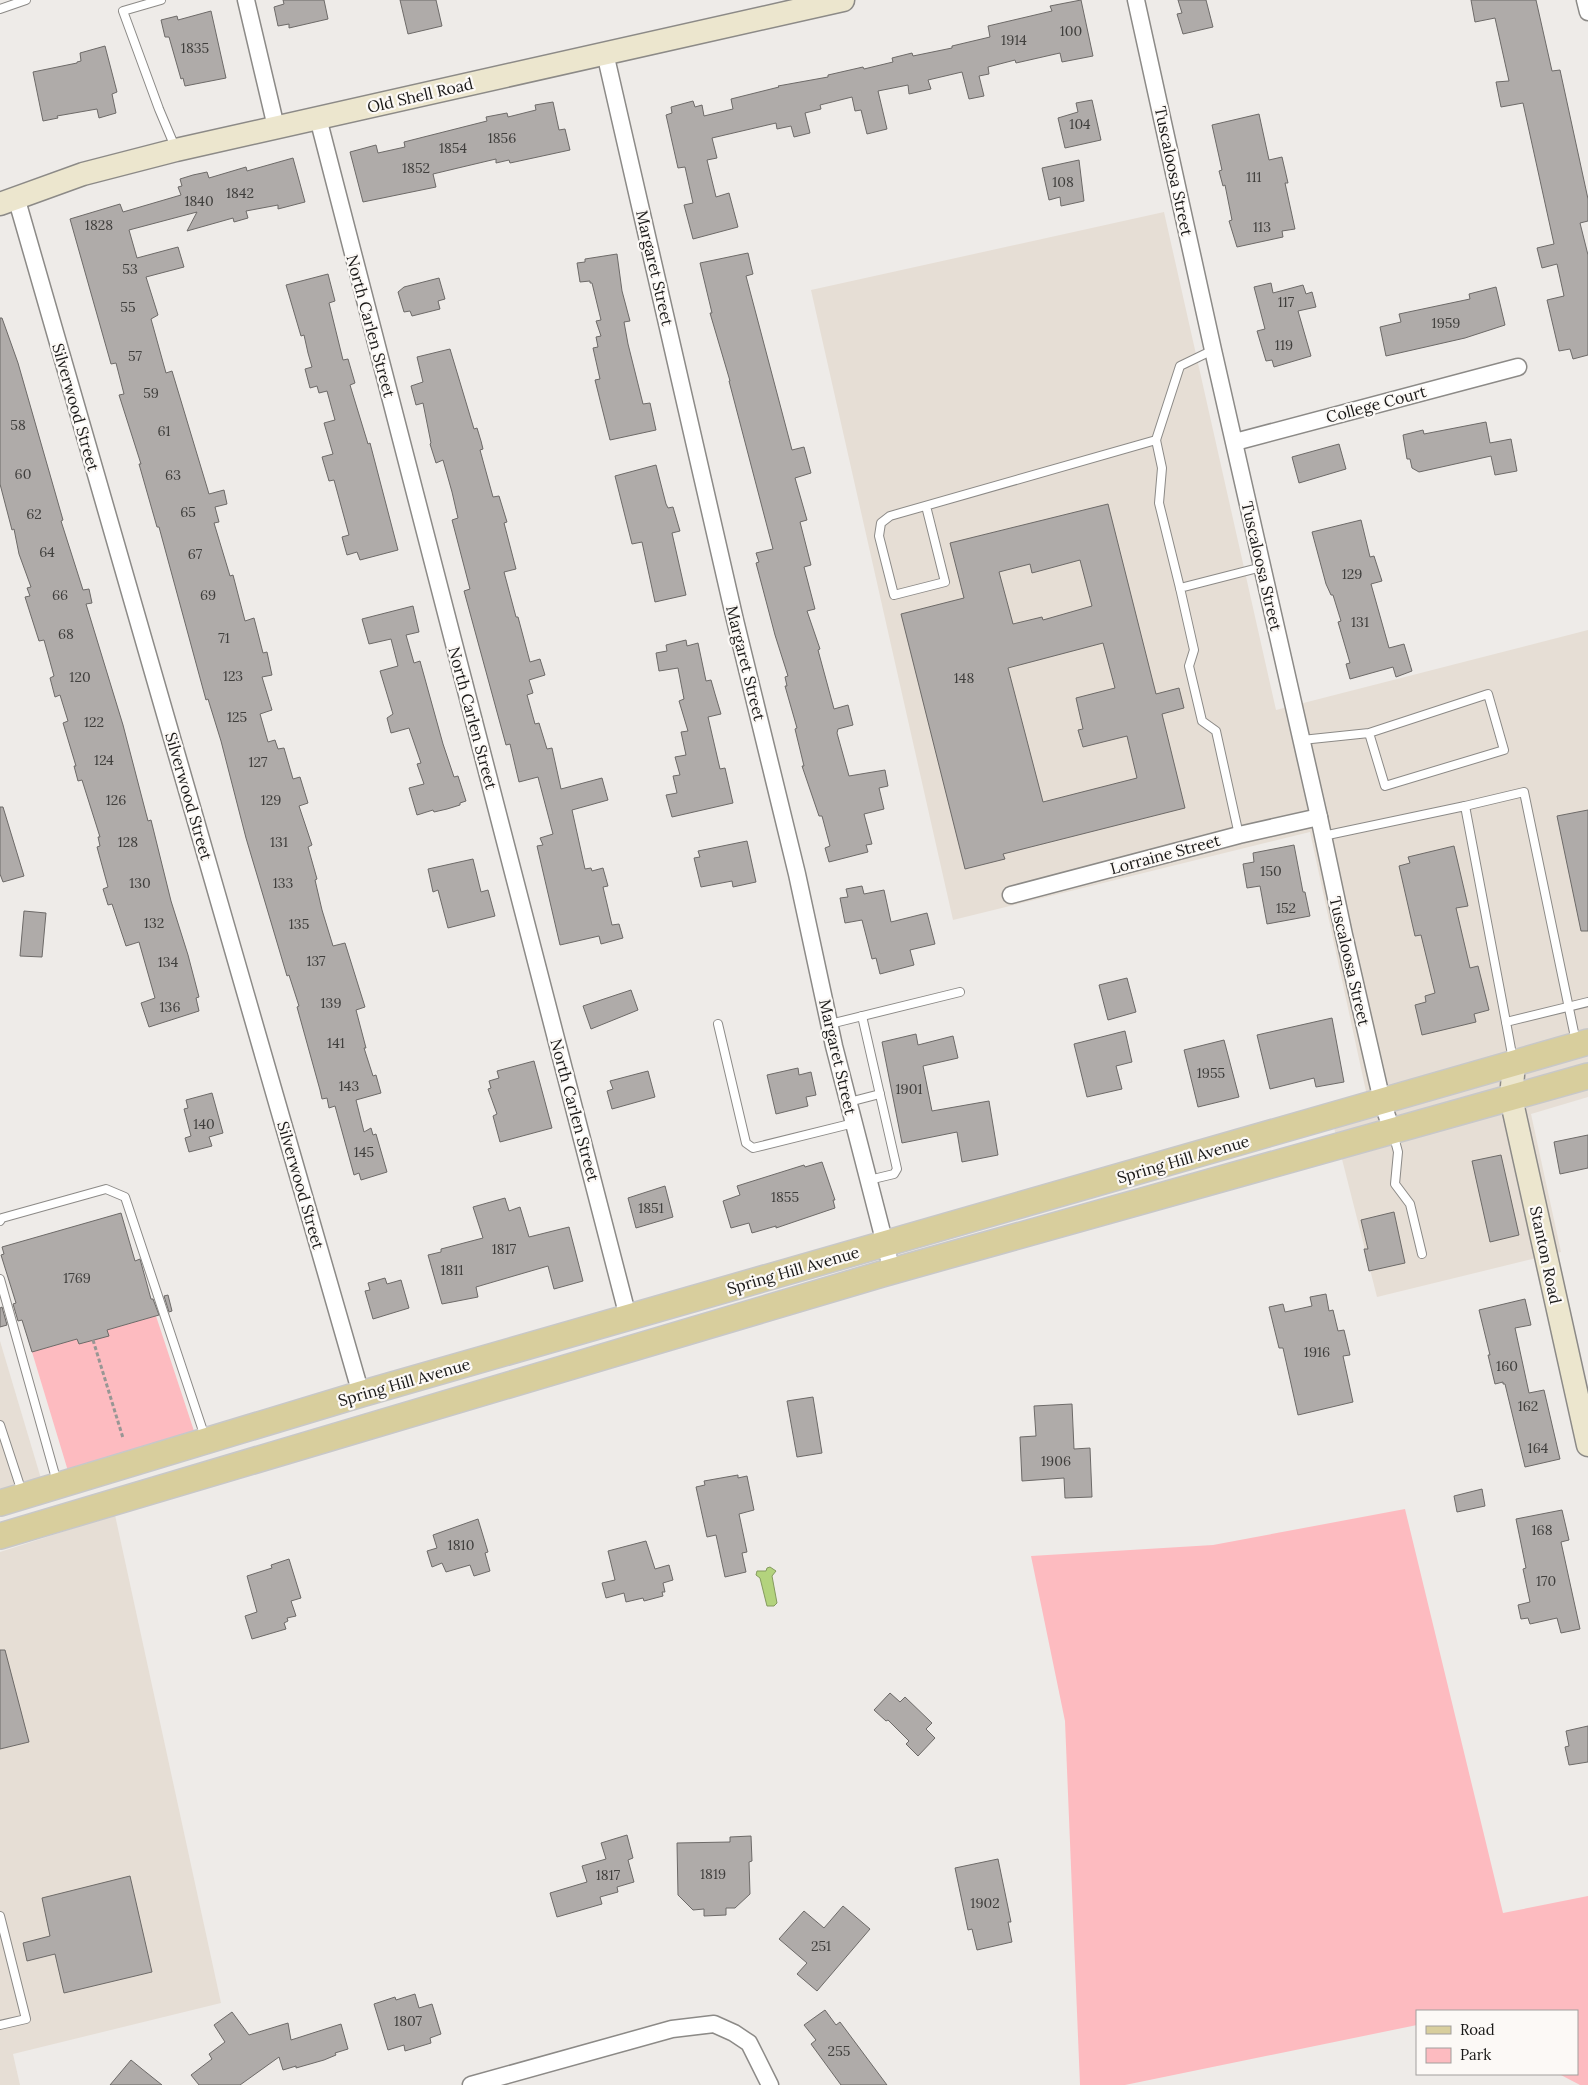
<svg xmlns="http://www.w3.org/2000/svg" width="1588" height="2085" viewBox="0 0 1588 2085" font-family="Lora,serif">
<rect width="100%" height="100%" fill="#eeebe8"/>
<g fill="#e6ded5">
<path d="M1164,212L1276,710L1588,630V1097L1531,1114L1561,1252L1377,1297L1329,1108L1367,1096L1310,832L953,920L811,290Z"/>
<path d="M0,1341L42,1482L0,1495Z"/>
<path d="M115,1515L221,2003L13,2054L20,2085H0V1552Z"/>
</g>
<g fill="#fdbbc0">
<path d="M156,1316L195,1434L68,1471L32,1352L77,1339L79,1344L108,1336L107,1330Z"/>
<path d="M1405,1509L1503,1913L1588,1896V2085H1580L1559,2074H1577V2011H1417V2025L1125,2085H1080L1065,1721L1031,1556L1213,1545Z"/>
</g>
<path fill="#b3d37d" stroke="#859b5f" d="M770,1567L776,1571L772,1576L777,1603L774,1606H767L760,1578L756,1575L757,1571H766L767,1568Z"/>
<g fill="#afaba9" stroke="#6d6a68" fill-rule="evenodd">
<path d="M283,0H324L328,19L289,28V24L278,26L274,7L284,4Z"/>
<path d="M400,0H436L442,26L408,34Z"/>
<path d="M1081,0L1093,56L1062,62L1060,53L1016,63L1015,60L988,67L989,74L979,76L984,96L969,99L962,72L928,80L931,89L909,94L908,85L878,91L887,129L867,134L861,110L855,111L852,97L820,105L821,109L805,113L810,133L794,137L791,126L777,129L776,123L712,138L717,158L707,160L716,197L729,193L738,227L693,239L684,205L693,203L685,167L678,168L666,115L672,113L671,107L693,101L695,107L702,105L704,116L733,109L731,99L779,87L778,86L828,77V75L863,67L864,69L893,62L892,58L912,53L913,56L952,48V46L990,37L988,26L1052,11L1050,6Z"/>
<path d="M1178,0H1206L1213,27L1183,34L1177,14L1182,13Z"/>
<path d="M1471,0H1536L1552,71L1560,70L1588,199V221L1580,223L1588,255V355L1573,359L1570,349L1559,351L1547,300L1564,296L1557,264L1542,268L1537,248L1554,244L1523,103L1501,107L1496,82L1509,81L1495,18L1475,22Z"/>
<path d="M211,11L226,78L185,86L183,78L181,79L169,37H165L161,20L177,16L178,20Z"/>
<path d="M105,46L117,92L112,94L116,113L99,118L97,109L57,116L58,118L43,121L33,72L77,63V62L81,61L80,53Z"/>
<path d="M1092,100L1101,140L1065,148L1058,118L1078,112L1076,103Z"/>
<path d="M553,102L559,130L565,129L570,150L510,163L509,160L496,163V159L458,168L433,174L436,187L363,202L350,152L376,145L378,153L405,147L404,142L487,121L486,117L507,113L508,117L536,110L535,105Z"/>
<path d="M1259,114L1269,160L1282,157L1288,183H1285L1295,229L1282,231L1283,237L1237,247L1229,221L1232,220L1225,185L1223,186L1219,171L1222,170L1212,125Z"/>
<path d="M293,158L305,202L278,209V205L246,211L248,218L234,222L233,218L187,231L197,212L129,230L137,258L178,247L184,267L146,277L158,315L151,319L166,373L172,371L209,494L224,490L227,504L215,507L219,522L214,523L230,576L233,575L245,621L254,618L263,653L267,652L272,675L262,677L272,710L260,714L268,742L275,740L278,749L284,748L293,779L300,777L308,803L299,806L312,845L308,847L317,879L315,880L322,910L333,946L345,943L365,1007L356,1010L366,1048H364L373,1076L376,1075L381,1093L356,1100L364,1132L371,1128L373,1135L376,1134L387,1172L361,1180L359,1173L354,1175L335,1106L329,1108L327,1098L322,1099L320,1090L297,1007L299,1006L289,975L287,976L246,838L221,741L208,699L206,700L159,527H157L139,464H141L119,395L124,394L116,363L111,364L70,219L120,204L123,212L181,195L178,187L182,186L180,179L193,175L207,172L209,178L246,167L247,171Z"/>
<path d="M1079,160L1084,201L1061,206L1060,197L1049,200L1042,168Z"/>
<path d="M748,253L753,274L746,276L792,450L804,447L811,473L795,478L807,520L800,522L811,565L804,567L815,609L807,611L820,649L818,650L834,709L848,705L853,725L838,729L837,733L849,776L885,770L888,786L879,788L884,809L864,814L872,844L866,845L868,852L829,862L825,848L830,846L822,816H819L802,766H804L795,729L797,728L785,686H787L785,677L788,676L775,635L756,563L759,562L756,553L773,549L729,381H730L710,313H712L700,263Z"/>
<path d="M617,254L622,291L630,321L624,322L628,344L643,404L650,403L656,430L610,440L595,380L600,379L593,348L598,347L596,337L601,336L596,321L601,320L592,283H590V281L580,282L577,263L585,262V259Z"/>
<path d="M328,274L335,301L329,303L343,360L348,359L355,383L350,385L368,444L370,443L398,550L360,560L357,552L347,555L345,548L342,537L349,535L334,480L329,481L322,457L333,454L324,423L335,420L327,391L319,393L317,386L310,388L305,369L312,367L308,353L304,335L301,336L286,285Z"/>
<path d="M439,278L445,299L438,301L440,309L412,316L410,311L404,312L398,292L404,287Z"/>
<path d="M1271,283L1273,293L1303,285L1306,294L1312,292L1316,307L1298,311L1311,356L1274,367L1272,360L1266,361L1257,331L1265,329L1254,287Z"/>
<path d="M1496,287L1505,325L1465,338L1386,356L1380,327L1401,322L1399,314L1470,299L1469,294Z"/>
<path d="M0,318H2L18,363L63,520L61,521L83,590L89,589L92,603L86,604L123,725L148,821L151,820L171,901L188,955L199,997L196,998L199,1011L149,1027L141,1003L155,998L139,942L126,946L112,904L108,905L103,889L108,887L97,847L100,846L98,837H100L82,780L78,781L74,766H76L63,723L68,721L60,695L55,697L50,678L54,676L44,640L39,641L25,597L30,596L27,588L31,587L19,554L14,529L12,530L0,484Z"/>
<path d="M450,349L474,429L477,428L481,441L483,449L480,450L493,497L499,496L507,522L504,523L516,569L504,572L516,617H518L530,662L540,659L545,675L529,680L533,693L527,695L535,724L539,723L547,749L552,748L561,789L602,778L608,800L572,810L585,869L591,868L592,871L603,868L608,886L603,887L612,925L619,924L623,938L601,944L599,936L560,945L537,846L543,845L540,838L553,834L538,777L519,782L510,744L506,745L464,591L470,589L452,520L458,518L452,492L443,460L436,463L430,444L431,443L423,403L416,405L411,386L423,382L417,357Z"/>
<path d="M1486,422L1490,443L1511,439L1517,471L1495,475L1491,456L1419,472L1412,468L1410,459H1407L1403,435L1423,430L1424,434Z"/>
<path d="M1339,444L1346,469L1299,483L1292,457Z"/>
<path d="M656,465L666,504L668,508L673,507L680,531L672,533L686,595L655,602L642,542L632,544L615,476Z"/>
<path d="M1108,504L1156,694L1179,688L1184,708L1162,714L1185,808L1003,854L1005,859L965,869L901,614L964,598L950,543ZM1080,560L1092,606L1043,620L1042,617L1013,624L999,572L1030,564L1032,573ZM1103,643L1115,688L1076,698L1083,729L1078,730L1083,747L1127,736L1137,778L1043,802L1008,668Z"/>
<path d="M1361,520L1370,557L1374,556L1382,581L1371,584L1389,648L1404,644L1412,671L1396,677L1393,667L1350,679L1346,664L1350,663L1338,622L1341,621L1333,595H1331L1326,584L1312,532Z"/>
<path d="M413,606L419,632L406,635L414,663L420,661L443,744L454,777L458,776L466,801L460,803V805L447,809L434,812L433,810L417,815L409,788L424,784L417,764L421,763L409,728L391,733L387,718L393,714L380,671L398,666L391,639L369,644L362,619Z"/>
<path d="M686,640L687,646L698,643L706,681L711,680L715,694L721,714L708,717L720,769L725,768L733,803L672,817L666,795L677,793L673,776L680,775L675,757L686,755L681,732L688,731L679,701L684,699L678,668L659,671L656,653L667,651L666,645Z"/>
<path d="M0,807H3L24,876L3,882L0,874Z"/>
<path d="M1588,810V931H1581L1557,816Z"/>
<path d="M747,841L756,882L733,887L732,881L701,887L694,858L700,857L698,851Z"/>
<path d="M1294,845L1303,892H1305L1310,916L1267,924L1260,886L1247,888L1243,864L1254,862L1253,853Z"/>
<path d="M1454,846L1468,906L1456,908L1470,968L1478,966L1489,1010L1474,1014L1476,1022L1422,1035L1415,1005L1426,1002L1425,996L1435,993L1421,935L1415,936L1399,866L1410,863L1408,857Z"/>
<path d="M473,859L481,892L488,890L495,916L448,928L438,890L433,892L428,869Z"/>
<path d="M862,886L864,894L884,890L891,922L927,913L935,944L910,950L914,965L880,974L876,958L872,959L862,920L845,923L840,898L848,897L846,889Z"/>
<path d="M24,911L46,913L42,957L20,956Z"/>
<path d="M1127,978L1136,1012L1108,1020L1099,985Z"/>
<path d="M631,990L638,1010L591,1029L583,1006Z"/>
<path d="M1332,1018L1344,1082L1316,1087L1314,1078L1270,1089L1257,1035Z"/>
<path d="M1125,1031L1132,1062L1116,1066L1122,1089L1087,1097L1074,1044Z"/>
<path d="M916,1034L918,1045L953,1036L958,1058L923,1066L932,1111L989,1101L998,1155L962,1162L957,1132L902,1143L882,1042Z"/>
<path d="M1224,1040L1239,1097L1198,1107L1184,1050Z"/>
<path d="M534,1061L552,1128L500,1142L493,1116L497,1114L488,1089L491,1088L489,1081L499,1078L497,1071Z"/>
<path d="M798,1068L799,1075L811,1072L816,1095L806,1097L808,1106L776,1114L767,1075Z"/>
<path d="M648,1071L655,1097L612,1109L607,1091L613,1089L610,1081Z"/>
<path d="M212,1093L223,1133L209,1137L212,1146L189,1152L185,1138L191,1136L184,1109L188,1108L186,1100Z"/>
<path d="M1588,1135V1168L1560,1174L1554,1142Z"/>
<path d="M1501,1155L1519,1235L1490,1242L1472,1161Z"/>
<path d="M822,1162L835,1200H833L835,1208L776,1228V1226L752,1233L749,1223L731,1228L723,1201L740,1195L737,1186L804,1165L805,1167Z"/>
<path d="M665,1186L673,1217L636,1228L628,1198Z"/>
<path d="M505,1198L509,1211L520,1207L529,1237L569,1227L583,1281L554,1289L548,1266L476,1287L478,1297L442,1304L428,1255L441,1252V1249L483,1238L473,1207Z"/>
<path d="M1394,1212L1405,1263L1369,1271L1364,1249H1368L1361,1220Z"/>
<path d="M121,1213L135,1261L140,1259L151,1299H153L159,1315L107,1330L109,1336L79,1344L77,1339L32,1352L22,1320L18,1321L13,1304L16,1303L1,1255L4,1254L2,1247Z"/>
<path d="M385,1278L387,1284L401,1280L409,1308L373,1319L365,1291L370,1290L368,1283Z"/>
<path d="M1326,1294L1329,1311L1333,1310L1338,1331L1344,1330L1350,1355L1343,1356L1353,1402L1298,1415L1283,1348H1279L1269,1307L1283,1304L1285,1312L1312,1306L1310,1297Z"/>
<path d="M168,1295L172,1311L169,1312L164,1296Z"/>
<path d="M1525,1299L1531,1325L1515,1328L1529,1393L1544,1390L1560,1459L1525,1467L1505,1384H1503V1382L1495,1384L1488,1355H1490L1479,1310Z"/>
<path d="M2,1307L7,1325L0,1327V1308Z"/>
<path d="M813,1397L822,1453L797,1457L787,1401Z"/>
<path d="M1072,1404L1074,1449L1090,1448L1092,1497L1065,1498L1064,1478L1022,1481L1020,1437L1036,1436L1034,1406Z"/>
<path d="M738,1475V1478L747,1476L754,1510L739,1514L747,1552L742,1553L746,1572L725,1577L716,1535L707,1537L696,1487L705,1485L704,1481Z"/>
<path d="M1482,1489L1485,1506L1457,1512L1454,1496Z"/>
<path d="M1562,1510L1569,1540L1561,1542L1580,1629L1561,1633L1557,1618L1530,1624L1528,1618L1521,1619L1518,1605L1530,1602L1523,1569L1526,1568L1516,1519Z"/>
<path d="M478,1519L488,1552L485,1553L490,1571L474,1576L470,1565L446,1572L442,1563L432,1567L427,1551L437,1548L433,1535Z"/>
<path d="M646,1541L655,1569L669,1565L673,1580L663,1583L665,1592H662L663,1596L644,1601L643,1598L626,1602L624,1593L606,1598L602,1583L615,1580L608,1551Z"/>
<path d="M289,1559L301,1598L291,1601L296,1616L287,1618L288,1621L284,1623L286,1629L252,1639L245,1616L257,1612L247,1576L272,1568L271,1565Z"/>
<path d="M0,1650H5L29,1742L0,1749Z"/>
<path d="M890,1693L900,1702L905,1697L932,1723L926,1729L935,1738L918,1756L906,1744L909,1741L888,1720L886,1721L874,1710Z"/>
<path d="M1588,1726V1762L1569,1765L1565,1747L1569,1746L1566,1731Z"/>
<path d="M627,1835L633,1858L628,1860L634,1882L617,1887L618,1892L600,1897L602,1904L557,1917L550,1893L587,1882L582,1866L606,1859L601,1843Z"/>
<path d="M751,1836L752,1861L749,1862L750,1894L735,1908H726V1915L704,1916V1909L693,1910L678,1895L677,1843L730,1842V1837Z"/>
<path d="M998,1859L1011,1922H1008L1012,1942L977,1950L972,1929L968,1930L955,1868Z"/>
<path d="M130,1876L152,1972L64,1993L55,1954L27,1961L23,1943L50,1936L42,1898Z"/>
<path d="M843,1906L870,1929L817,1991L797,1974L807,1963L779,1939L804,1911L824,1928Z"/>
<path d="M415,1994L419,2008L432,2004L441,2034L430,2038L431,2043L405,2051L404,2045L388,2050L374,2004L395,1997L396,2000Z"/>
<path d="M825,2010L836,2025L840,2022L887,2085H841L811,2044L816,2040L804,2025Z"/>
<path d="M232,2012L249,2035L288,2023L291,2040L341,2024L348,2049L335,2053L336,2055L324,2060L296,2068V2066L283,2070L279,2057L240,2085H199L191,2075L212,2059L209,2054L225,2042L214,2025Z"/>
<path d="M131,2060L142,2069L162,2085H110Z"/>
</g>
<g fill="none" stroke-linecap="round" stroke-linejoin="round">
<g stroke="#8c8a87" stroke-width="10">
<g id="lane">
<path d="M161,0L123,11L159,109L175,147"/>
<path d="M0,9L26,0"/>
<path d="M1156,440L1162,468L1159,503L1180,588"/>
<path d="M926,506L945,582L894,595L879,536L881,523L890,516L1156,440L1180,366L1213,350"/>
<path d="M1302,740L1369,733L1385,786L1504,750L1488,694L1369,733"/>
<path d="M1465,806L1524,792L1576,1042"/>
<path d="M1239,835L1216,731L1202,721L1189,666L1194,650L1180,588L1262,567"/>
<path d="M1323,836L1465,806L1506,1022"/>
<path d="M862,1016L897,1169L894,1174L869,1180"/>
<path d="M718,1024L746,1143L753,1148L854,1123"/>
<path d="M830,1024L960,992"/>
<path d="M1513,1060L1506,1022L1588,1002"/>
<path d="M849,1102L880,1094"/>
<path d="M1393,1133L1398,1152L1395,1184L1410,1204L1422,1254"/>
<path d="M0,1221L2,1218L106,1189L125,1197L205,1437"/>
<path d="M0,1279L57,1482"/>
<path d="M0,1425L22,1492"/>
<path d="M0,1916L26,2019L0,2025"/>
</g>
</g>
<g stroke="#8c8a87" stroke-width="19">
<g id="street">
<path d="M246,0L276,127"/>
<path d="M1136,0L1213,350L1319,817L1344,935L1382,1101L1392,1131"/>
<path d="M1585,0L1588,12"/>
<path d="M605,53L735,620L797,874L834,1046L892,1271"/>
<path d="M318,118L628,1317"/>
<path d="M16,197L361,1394"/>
<path d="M1235,442L1518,367"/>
<path d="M1011,895L1239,835L1319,817"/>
<path d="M471,2085L672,2029L714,2024L734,2033L749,2043L770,2085"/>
</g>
</g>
<g stroke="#8c8a87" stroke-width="25">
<g id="secondary">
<path d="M0,204L83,174L176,150L843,0"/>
<path d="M1514,1063L1511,1098L1588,1445"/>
</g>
</g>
<g stroke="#c8c8c8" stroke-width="28">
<g id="primary">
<path d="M0,1503L361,1394L1588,1042"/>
<path d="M0,1536L882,1274L1588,1076"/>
</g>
</g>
<path stroke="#989694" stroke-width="3" stroke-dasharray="4 2.5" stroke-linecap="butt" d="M93,1340L123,1438"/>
<use href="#lane" stroke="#fff" stroke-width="8"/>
<use href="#street" stroke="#fff" stroke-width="16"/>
<use href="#secondary" stroke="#ece6ce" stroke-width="22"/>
<use href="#primary" stroke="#d8ce9d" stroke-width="25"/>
</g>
<g text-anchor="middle" stroke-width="4.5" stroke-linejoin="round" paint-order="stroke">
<g font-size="14" fill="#3f3e3c">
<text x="1071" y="36">100</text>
<text x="1014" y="45">1914</text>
<text x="195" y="53">1835</text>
<text x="1080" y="129">104</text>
<text x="502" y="143">1856</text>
<text x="453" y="153">1854</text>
<text x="416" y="173">1852</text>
<text x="1254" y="182">111</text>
<text x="1063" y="187">108</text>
<text x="240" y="198">1842</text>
<text x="199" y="206">1840</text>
<text x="99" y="230">1828</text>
<text x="1262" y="232">113</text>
<text x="130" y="274">53</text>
<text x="1286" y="307">117</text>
<text x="128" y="312">55</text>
<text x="1446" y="328">1959</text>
<text x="1284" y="350">119</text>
<text x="135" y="361">57</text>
<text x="151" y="398">59</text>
<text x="18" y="430">58</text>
<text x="164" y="436">61</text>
<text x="23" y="479">60</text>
<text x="173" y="480">63</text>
<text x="188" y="517">65</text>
<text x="34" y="519">62</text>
<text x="47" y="557">64</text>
<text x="195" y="559">67</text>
<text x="1352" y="579">129</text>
<text x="60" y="600">66</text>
<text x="208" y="600">69</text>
<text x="1360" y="627">131</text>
<text x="66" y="639">68</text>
<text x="224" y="643">71</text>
<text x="233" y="681">123</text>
<text x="80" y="682">120</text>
<text x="964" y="683">148</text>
<text x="237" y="722">125</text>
<text x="94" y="727">122</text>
<text x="104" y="765">124</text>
<text x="258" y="767">127</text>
<text x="116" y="805">126</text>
<text x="271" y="805">129</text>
<text x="128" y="847">128</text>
<text x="279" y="847">131</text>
<text x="1271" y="876">150</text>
<text x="140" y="888">130</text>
<text x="283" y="888">133</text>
<text x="1286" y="913">152</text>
<text x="154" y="928">132</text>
<text x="299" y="929">135</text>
<text x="316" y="966">137</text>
<text x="168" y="967">134</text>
<text x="331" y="1008">139</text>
<text x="170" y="1012">136</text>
<text x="336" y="1048">141</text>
<text x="1211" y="1078">1955</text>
<text x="349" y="1091">143</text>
<text x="909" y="1094">1901</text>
<text x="204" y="1129">140</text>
<text x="364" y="1157">145</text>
<text x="785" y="1202">1855</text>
<text x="651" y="1213">1851</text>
<text x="504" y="1254">1817</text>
<text x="452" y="1275">1811</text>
<text x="77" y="1283">1769</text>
<text x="1317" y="1357">1916</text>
<text x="1507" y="1371">160</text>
<text x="1528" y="1411">162</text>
<text x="1538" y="1453">164</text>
<text x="1056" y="1466">1906</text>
<text x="1542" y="1535">168</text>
<text x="461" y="1550">1810</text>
<text x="1546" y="1586">170</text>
<text x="713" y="1879">1819</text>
<text x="608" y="1880">1817</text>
<text x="985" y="1908">1902</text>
<text x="821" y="1951">251</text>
<text x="408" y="2026">1807</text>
<text x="839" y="2056">255</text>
</g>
<g font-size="16" fill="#1a1918" stroke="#fcf9f6">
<text transform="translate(420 95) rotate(-13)" y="6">Old Shell Road</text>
<text transform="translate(1174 171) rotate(78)" y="6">Tuscaloosa Street</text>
<text transform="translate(655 268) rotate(77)" y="6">Margaret Street</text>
<text transform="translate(371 326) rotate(75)" y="6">North Carlen Street</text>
<text transform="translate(1376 404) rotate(-15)" y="6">College Court</text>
<text transform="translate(76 407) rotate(74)" y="6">Silverwood Street</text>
<text transform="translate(1262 566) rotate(77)" y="6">Tuscaloosa Street</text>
<text transform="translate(746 663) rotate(76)" y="6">Margaret Street</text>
<text transform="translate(473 718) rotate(75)" y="6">North Carlen Street</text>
<text transform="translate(189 796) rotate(74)" y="6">Silverwood Street</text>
<text transform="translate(1165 854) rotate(-15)" y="6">Lorraine Street</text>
<text transform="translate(1350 961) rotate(77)" y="6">Tuscaloosa Street</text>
<text transform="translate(838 1057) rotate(77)" y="6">Margaret Street</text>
<text transform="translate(575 1110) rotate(75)" y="6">North Carlen Street</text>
<text transform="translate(1183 1159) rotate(-16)" y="6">Spring Hill Avenue</text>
<text transform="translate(301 1185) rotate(74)" y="6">Silverwood Street</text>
<text transform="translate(1546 1255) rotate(78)" y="6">Stanton Road</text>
<text transform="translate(793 1270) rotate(-16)" y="6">Spring Hill Avenue</text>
<text transform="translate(404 1382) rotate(-16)" y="6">Spring Hill Avenue</text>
</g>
</g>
<rect x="1416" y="2010" width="162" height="65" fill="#fcf9f6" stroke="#a29f9d"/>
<rect x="1426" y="2026" width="25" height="8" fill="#d8ce9d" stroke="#a29f9d"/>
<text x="1460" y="2035" font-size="15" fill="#1a1918">Road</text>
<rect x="1426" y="2048" width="25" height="15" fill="#fdbbc0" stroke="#a29f9d"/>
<text x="1460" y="2060" font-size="15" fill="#1a1918">Park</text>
</svg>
